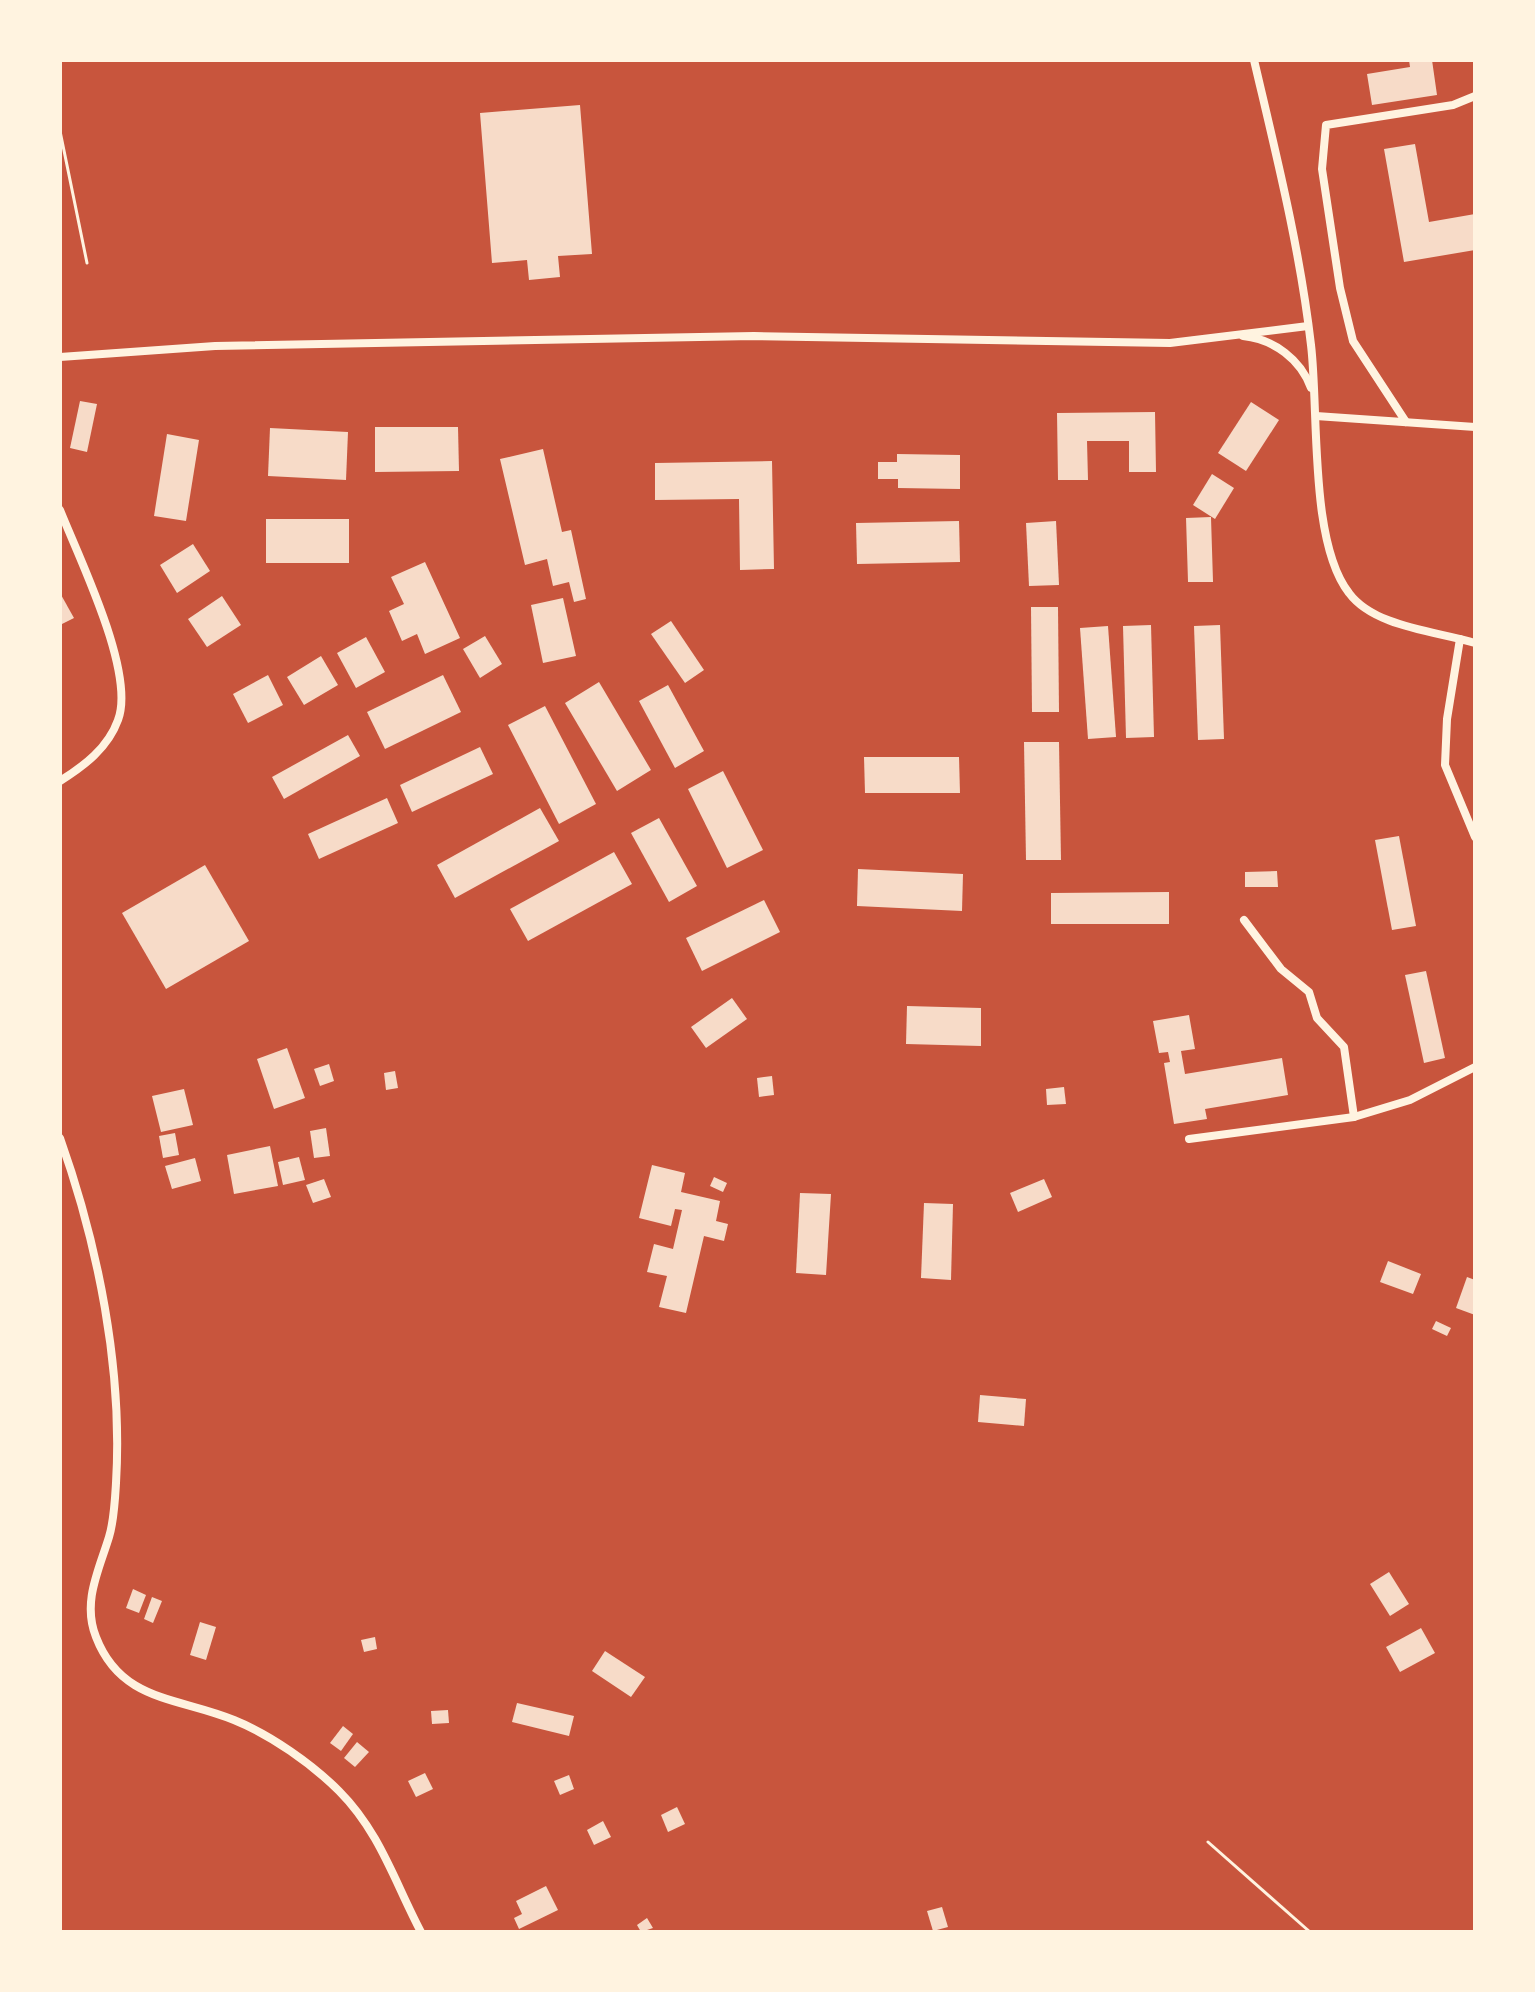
<svg xmlns="http://www.w3.org/2000/svg" width="1535" height="1992" viewBox="0 0 1535 1992" font-family="'Titillium Web',sans-serif">
<rect width="100%" height="100%" fill="#c8553d"/>
<g fill="#f7dbc8">
<path d="M1409,60H1432L1437,95L1372,105L1367,74L1410,67Z"/>
<path d="M580,105L592,254L558,256L560,277L529,280L527,260L492,263L480,113Z"/>
<path d="M1415,144L1429,222L1475,214V250L1404,262L1384,149Z"/>
<path d="M80,401L97,404L87,452L70,448Z"/>
<path d="M1251,402L1279,420L1246,471L1218,453Z"/>
<path d="M1155,412L1156,472H1129V441H1087L1088,480H1058L1057,413Z"/>
<path d="M375,427H458L459,471L375,472Z"/>
<path d="M270,428L348,432L346,480L268,476Z"/>
<path d="M167,434L199,440L186,521L154,516Z"/>
<path d="M543,449L562,532L571,530L586,599L574,602L569,582L553,586L547,559L525,565L500,459Z"/>
<path d="M897,454L960,455V489L898,488V479H878V462H897Z"/>
<path d="M772,461L774,569L740,570L739,499L655,500V463Z"/>
<path d="M1212,474L1234,488L1215,519L1193,505Z"/>
<path d="M1211,517L1213,582H1188L1186,518Z"/>
<rect x="266" y="519" width="83" height="44"/>
<path d="M959,521L960,562L857,564L856,523Z"/>
<path d="M1056,521L1059,585L1029,586L1026,523Z"/>
<path d="M193,544L210,571L177,593L160,565Z"/>
<path d="M425,562L460,638L425,654L417,634L402,641L389,611L404,604L391,577Z"/>
<path d="M60,593L74,618L60,625Z"/>
<path d="M222,596L241,625L207,647L188,619Z"/>
<path d="M563,598L576,656L543,663L531,605Z"/>
<path d="M1031,607H1058L1059,712H1032Z"/>
<path d="M671,621L704,670L685,683L651,634Z"/>
<path d="M1151,625L1154,737L1126,738L1123,626Z"/>
<path d="M1220,625L1224,739L1198,740L1194,626Z"/>
<path d="M1108,626L1116,737L1088,739L1080,628Z"/>
<path d="M485,636L502,664L480,678L463,649Z"/>
<path d="M366,637L385,672L356,688L337,653Z"/>
<path d="M321,656L338,685L304,705L287,677Z"/>
<path d="M268,675L283,705L248,723L233,694Z"/>
<path d="M443,675L461,712L385,749L367,712Z"/>
<path d="M599,682L651,770L617,791L565,703Z"/>
<path d="M668,685L704,751L675,768L639,701Z"/>
<path d="M545,706L596,804L559,824L508,725Z"/>
<path d="M348,735L360,756L284,799L272,777Z"/>
<path d="M1024,742H1059L1061,860H1026Z"/>
<path d="M480,747L493,774L412,812L400,785Z"/>
<path d="M864,757H959L960,793H865Z"/>
<path d="M723,771L763,850L727,868L688,789Z"/>
<path d="M387,798L398,823L319,859L308,834Z"/>
<path d="M540,808L559,841L455,898L437,865Z"/>
<path d="M659,818L697,886L669,902L631,833Z"/>
<path d="M1399,836L1416,926L1392,930L1375,840Z"/>
<path d="M614,852L632,884L528,941L510,909Z"/>
<path d="M205,865L249,941L166,989L122,913Z"/>
<path d="M858,869L963,874L962,911L857,906Z"/>
<path d="M1277,871L1278,887H1245V872Z"/>
<path d="M1169,892V924H1051V893Z"/>
<path d="M764,900L780,932L702,971L686,938Z"/>
<path d="M1426,971L1445,1058L1424,1063L1405,975Z"/>
<path d="M732,998L747,1019L706,1048L691,1027Z"/>
<path d="M907,1006L981,1008V1046L906,1044Z"/>
<path d="M1189,1015L1195,1049L1181,1051L1185,1074L1282,1058L1288,1095L1205,1109L1207,1119L1174,1124L1164,1063L1170,1062L1168,1052L1159,1053L1153,1021Z"/>
<path d="M287,1048L305,1098L274,1109L257,1059Z"/>
<path d="M329,1064L334,1081L320,1086L314,1069Z"/>
<path d="M395,1071L398,1088L386,1090L384,1073Z"/>
<path d="M772,1076L774,1095L759,1097L757,1078Z"/>
<path d="M1064,1087L1066,1104L1047,1105L1046,1089Z"/>
<path d="M184,1089L193,1125L161,1132L152,1096Z"/>
<path d="M326,1128L330,1156L314,1158L310,1131Z"/>
<path d="M175,1133L179,1155L163,1158L159,1136Z"/>
<path d="M270,1146L278,1186L234,1194L227,1155Z"/>
<path d="M299,1157L305,1180L283,1185L278,1162Z"/>
<path d="M195,1158L201,1181L172,1189L165,1166Z"/>
<path d="M652,1165L685,1173L681,1192L720,1201L716,1221L728,1224L724,1241L704,1236L686,1313L659,1307L667,1276L647,1272L654,1244L673,1249L682,1210L675,1209L671,1226L639,1218Z"/>
<path d="M714,1177L727,1183L723,1192L710,1186Z"/>
<path d="M324,1179L331,1197L313,1203L306,1185Z"/>
<path d="M1044,1179L1052,1197L1018,1212L1010,1193Z"/>
<path d="M800,1193L831,1194L826,1275L796,1273Z"/>
<path d="M924,1203L953,1204L951,1280L921,1278Z"/>
<path d="M1388,1261L1421,1274L1413,1294L1380,1282Z"/>
<path d="M1467,1277L1475,1280V1315L1456,1308Z"/>
<path d="M1436,1321L1451,1328L1447,1336L1432,1329Z"/>
<path d="M980,1395L1026,1399L1024,1426L978,1422Z"/>
<path d="M1389,1572L1409,1604L1390,1616L1370,1584Z"/>
<path d="M133,1589L146,1595L139,1613L126,1608Z"/>
<path d="M152,1597L162,1601L153,1623L144,1619Z"/>
<path d="M200,1622L216,1627L206,1660L190,1655Z"/>
<path d="M1421,1628L1435,1653L1400,1672L1386,1647Z"/>
<path d="M375,1637L377,1649L364,1652L361,1640Z"/>
<path d="M605,1651L645,1677L631,1697L592,1671Z"/>
<path d="M517,1703L574,1716L569,1736L512,1722Z"/>
<path d="M448,1710L449,1723L432,1724L431,1711Z"/>
<path d="M343,1726L353,1734L341,1751L330,1743Z"/>
<path d="M357,1742L369,1752L355,1767L344,1758Z"/>
<path d="M425,1773L433,1789L416,1797L408,1781Z"/>
<path d="M569,1775L574,1789L560,1795L554,1781Z"/>
<path d="M677,1807L685,1824L668,1832L661,1815Z"/>
<path d="M603,1821L611,1837L594,1845L587,1830Z"/>
<path d="M546,1886L558,1910L519,1929L514,1918L522,1914L516,1901Z"/>
<path d="M942,1907L948,1927L933,1931L927,1911Z"/>
<path d="M647,1918L653,1928L641,1932L637,1925Z"/>
</g>
<g fill="none" stroke-linecap="round" stroke-linejoin="round">
<g stroke="#fff3e0" stroke-width="3">
<path d="M60,131L87,263"/>
<path d="M1208,1842L1310,1932"/>
</g>
<g stroke="#fff3e0" stroke-width="8">
<path d="M1254,60C1276,154 1300,249 1311,345C1319,411 1309,542 1349,593C1374,627 1435,631 1475,643"/>
<path d="M1243,336C1274,339 1301,360 1311,388"/>
<path d="M60,357L215,346L754,336L1170,343L1308,326"/>
<path d="M1316,416L1475,427"/>
<path d="M1406,422L1353,341L1340,288L1322,169L1326,125L1453,105L1475,96"/>
<path d="M60,510C79,558 136,673 118,720C108,748 84,766 60,781"/>
<path d="M1460,639L1447,719L1445,765L1475,837"/>
<path d="M1244,920L1281,969L1309,992L1317,1018L1344,1047L1354,1117"/>
<path d="M60,1138C98,1245 123,1369 116,1483C115,1500 114,1521 109,1537C99,1570 82,1602 96,1637C121,1702 178,1697 234,1720C271,1735 312,1764 339,1791C380,1832 395,1883 421,1932"/>
<path d="M1189,1139L1354,1117L1410,1100L1475,1067"/>
</g>
</g>
<rect width="1535" height="1992" fill="none" stroke="#fff3e0" stroke-width="124"/>
</svg>
